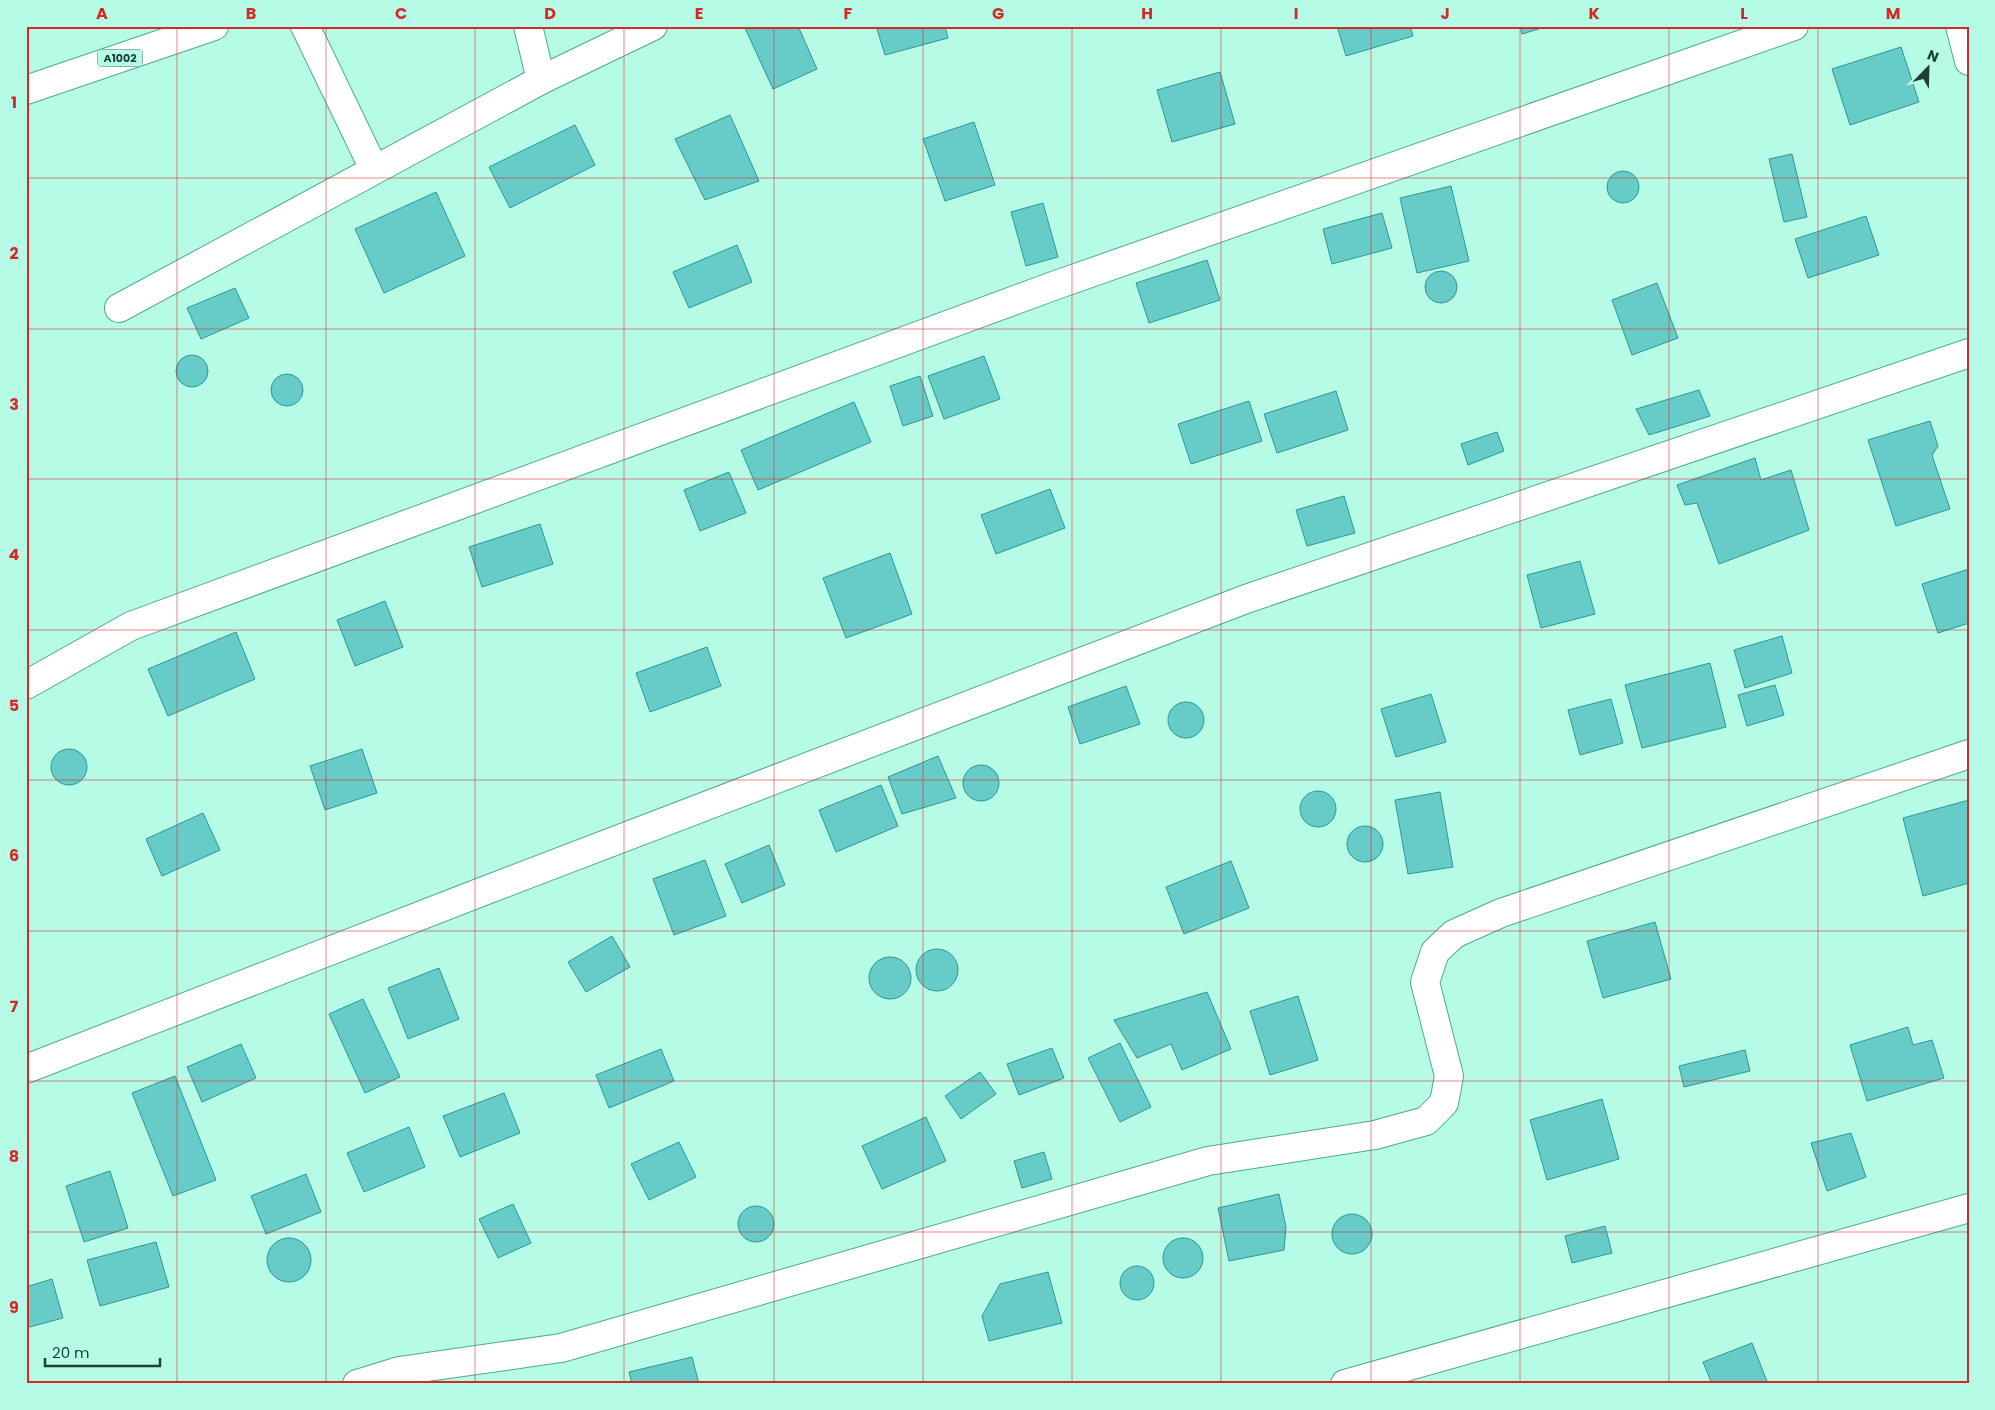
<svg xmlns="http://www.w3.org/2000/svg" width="1995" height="1410" viewBox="0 0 1995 1410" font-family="Poppins,sans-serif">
<rect width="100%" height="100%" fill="#b6fbe5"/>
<g fill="#67cbc8" stroke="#2d9895">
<path d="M749,26H798L817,69L773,89L745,28Z"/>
<path d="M876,26H945L948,38L885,55Z"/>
<path d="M1337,26H1410L1413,36L1346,56Z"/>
<path d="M1520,26H1548L1522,34Z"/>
<path d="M1901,47L1919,102L1850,125L1832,69Z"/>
<path d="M1220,72L1235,124L1172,142L1157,90Z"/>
<path d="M730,115L759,181L705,200L675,139Z"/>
<path d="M974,122L995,185L945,201L923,139Z"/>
<path d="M575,125L595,165L510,208L489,167Z"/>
<path d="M1792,154L1807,217L1784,222L1769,159Z"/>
<circle cx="1623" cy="187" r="16"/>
<path d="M1451,186L1469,261L1417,273L1400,198Z"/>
<path d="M436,192L465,256L384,293L355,229Z"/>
<path d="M1043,203L1058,257L1026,266L1011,212Z"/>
<path d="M1382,213L1392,248L1332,264L1323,229Z"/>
<path d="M1866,216L1879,255L1808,278L1795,239Z"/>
<path d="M737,245L752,282L689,308L673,272Z"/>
<path d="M1207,260L1220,300L1149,323L1136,283Z"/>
<circle cx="1441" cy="287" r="16"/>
<path d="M1657,283L1678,338L1632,355L1612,300Z"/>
<path d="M235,288L249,318L201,339L187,308Z"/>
<circle cx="192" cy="371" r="16"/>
<path d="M984,356L1000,399L944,419L928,376Z"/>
<circle cx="287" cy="390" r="16"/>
<path d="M920,376L933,416L903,426L890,386Z"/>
<path d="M1699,390L1710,416L1649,435L1636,409Z"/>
<path d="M1336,391L1348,430L1277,453L1264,414Z"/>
<path d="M1249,401L1262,441L1191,464L1178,424Z"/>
<path d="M854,402L871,442L758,490L741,450Z"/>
<path d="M1930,421L1938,446L1932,455L1950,509L1896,526L1868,440Z"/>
<path d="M1497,432L1504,451L1468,465L1461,444Z"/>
<path d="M1755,458L1761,480L1791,470L1809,530L1719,564L1697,503L1685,505L1677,485Z"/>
<path d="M729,472L746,513L700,531L684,490Z"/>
<path d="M1050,489L1065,528L996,554L981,515Z"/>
<path d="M1344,496L1355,533L1307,546L1296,510Z"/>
<path d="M540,524L553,564L482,587L469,547Z"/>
<path d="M890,553L912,614L846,638L823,578Z"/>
<path d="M1580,561L1595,614L1541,628L1527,575Z"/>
<path d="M1969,569V623L1938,633L1922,584Z"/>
<path d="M385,601L403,647L355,666L337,620Z"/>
<path d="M236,632L255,679L168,716L148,669Z"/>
<path d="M1782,636L1792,673L1745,688L1734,650Z"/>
<path d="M707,647L721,686L650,712L636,673Z"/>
<path d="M1710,663L1726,727L1642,748L1625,685Z"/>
<path d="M1775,685L1784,715L1747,726L1738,695Z"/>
<path d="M1126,686L1140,724L1080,744L1068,707Z"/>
<path d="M1431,694L1446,742L1396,757L1381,709Z"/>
<path d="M1611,699L1623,743L1580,755L1568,710Z"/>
<circle cx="1186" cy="720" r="18"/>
<circle cx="69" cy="767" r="18"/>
<path d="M362,749L377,793L325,810L310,766Z"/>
<path d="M938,756L956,798L902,814L888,777Z"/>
<circle cx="981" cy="783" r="18"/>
<path d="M881,785L898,826L836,852L819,810Z"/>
<circle cx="1318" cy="809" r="18"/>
<path d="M1440,792L1453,867L1408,874L1395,800Z"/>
<path d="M1969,800V883L1923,896L1903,818Z"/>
<path d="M203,813L220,850L162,876L146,839Z"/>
<circle cx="1365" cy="844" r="18"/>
<path d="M769,845L785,885L742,903L725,864Z"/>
<path d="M705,860L726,916L674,935L653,879Z"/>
<path d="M1231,861L1249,908L1184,934L1166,887Z"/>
<path d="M1655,922L1671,979L1603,998L1587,941Z"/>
<path d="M612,936L630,967L586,992L568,962Z"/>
<circle cx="937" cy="970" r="21"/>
<circle cx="890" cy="978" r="21"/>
<path d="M439,968L459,1019L408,1039L388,988Z"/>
<path d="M1207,992L1231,1049L1182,1070L1171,1044L1137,1058L1114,1020Z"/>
<path d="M1298,996L1318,1060L1270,1075L1250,1011Z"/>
<path d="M363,999L400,1077L365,1093L329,1014Z"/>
<path d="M1908,1027L1913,1045L1932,1040L1944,1078L1867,1101L1850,1045Z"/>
<path d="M1120,1043L1151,1107L1120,1122L1088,1058Z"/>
<path d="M241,1044L256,1078L202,1102L187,1067Z"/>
<path d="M1052,1048L1064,1078L1019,1095L1007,1064Z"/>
<path d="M661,1049L674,1081L609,1108L596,1075Z"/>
<path d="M1745,1050L1750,1071L1684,1087L1679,1066Z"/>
<path d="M980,1072L996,1094L961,1119L945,1096Z"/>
<path d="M175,1076L216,1180L173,1196L132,1093Z"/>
<path d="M504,1093L520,1133L460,1157L443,1116Z"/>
<path d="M1602,1099L1619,1159L1547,1180L1530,1120Z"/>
<path d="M926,1117L946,1161L882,1189L862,1146Z"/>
<path d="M409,1127L425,1167L364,1192L347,1153Z"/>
<path d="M1851,1133L1866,1177L1827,1191L1811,1143Z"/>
<path d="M679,1142L696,1177L649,1200L631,1164Z"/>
<path d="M1044,1152L1052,1179L1022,1188L1014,1161Z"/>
<path d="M110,1171L128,1228L84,1242L66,1186Z"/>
<path d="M306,1174L321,1212L266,1234L251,1196Z"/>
<path d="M1279,1194L1286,1227L1284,1250L1229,1261L1218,1208Z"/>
<path d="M513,1204L531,1243L498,1258L479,1219Z"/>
<circle cx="756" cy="1224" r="18"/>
<circle cx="1352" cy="1234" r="20"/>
<path d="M1605,1226L1612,1253L1572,1263L1565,1236Z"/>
<circle cx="1183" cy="1258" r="20"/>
<circle cx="289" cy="1260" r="22"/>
<path d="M156,1242L169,1287L100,1306L87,1260Z"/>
<circle cx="1137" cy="1283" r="17"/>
<path d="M1048,1272L1062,1323L989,1341L982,1316L1000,1284Z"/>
<path d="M52,1279L63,1318L26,1328V1287Z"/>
<path d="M1752,1343L1768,1384H1712L1703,1362Z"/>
<path d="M692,1357L699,1384H632L629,1372Z"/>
</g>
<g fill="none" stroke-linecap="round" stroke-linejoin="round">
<g stroke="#50a990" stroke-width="30">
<g id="street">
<path d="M305,26L374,169"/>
<path d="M528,26L541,80"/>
<path d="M1960,26L1969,61"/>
<path d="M119,308L541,80L653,26"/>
<path d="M26,685L131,626L1056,285L1794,26"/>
<path d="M26,1069L489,889L1246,599L1969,353"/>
<path d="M357,1384L399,1371L561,1348L1208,1161L1375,1135L1426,1121L1444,1103L1449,1076L1425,982L1435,952L1454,934L1501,913L1969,754"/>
<path d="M1345,1384L1969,1208"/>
</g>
</g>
<g stroke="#50a990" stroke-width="30">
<path id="highway" d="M26,90L214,26"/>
</g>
<use href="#street" stroke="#fff" stroke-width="28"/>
<use href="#highway" stroke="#fff" stroke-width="28"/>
</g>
<path fill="none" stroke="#d62828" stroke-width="1" stroke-opacity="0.55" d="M177,26V1384M326,26V1384M475,26V1384M624,26V1384M774,26V1384M923,26V1384M1072,26V1384M1221,26V1384M1371,26V1384M1520,26V1384M1669,26V1384M1818,26V1384M26,178H1969M26,329H1969M26,479H1969M26,630H1969M26,780H1969M26,931H1969M26,1081H1969M26,1232H1969"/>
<g text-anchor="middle" stroke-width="4" stroke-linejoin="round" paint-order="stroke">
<rect fill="#b6fbe5" stroke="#4a786a" stroke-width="1" x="97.5" y="49.5" width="45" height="17" rx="4"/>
<g font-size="11" font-weight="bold" fill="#1b4036">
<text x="120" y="62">A1002</text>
</g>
</g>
<rect width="1995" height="1410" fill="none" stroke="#b6fbe5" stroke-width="55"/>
<g transform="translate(1928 68) rotate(23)" stroke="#b6fbe5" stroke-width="4" paint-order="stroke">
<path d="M0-4L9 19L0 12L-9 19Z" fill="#1b4036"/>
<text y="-8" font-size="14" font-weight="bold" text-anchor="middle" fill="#1b4036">N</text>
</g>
<path d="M45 1358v8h115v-8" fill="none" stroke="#1b4036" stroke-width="2.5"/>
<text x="52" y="1358" font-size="15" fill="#1b4036" stroke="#b6fbe5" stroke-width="4" paint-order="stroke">20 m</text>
<rect x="28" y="28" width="1940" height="1354" fill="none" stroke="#d62828" stroke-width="2"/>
<g font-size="16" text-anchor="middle" font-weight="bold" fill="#d62828">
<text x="102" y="19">A</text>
<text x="251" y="19">B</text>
<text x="401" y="19">C</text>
<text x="550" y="19">D</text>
<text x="699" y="19">E</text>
<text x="848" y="19">F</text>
<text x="998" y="19">G</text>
<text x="1147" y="19">H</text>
<text x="1296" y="19">I</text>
<text x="1445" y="19">J</text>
<text x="1594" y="19">K</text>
<text x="1744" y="19">L</text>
<text x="1893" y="19">M</text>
<text x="14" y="108">1</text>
<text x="14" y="259">2</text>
<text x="14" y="410">3</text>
<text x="14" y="560">4</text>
<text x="14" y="711">5</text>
<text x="14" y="861">6</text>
<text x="14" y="1012">7</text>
<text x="14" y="1162">8</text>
<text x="14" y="1313">9</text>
</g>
</svg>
